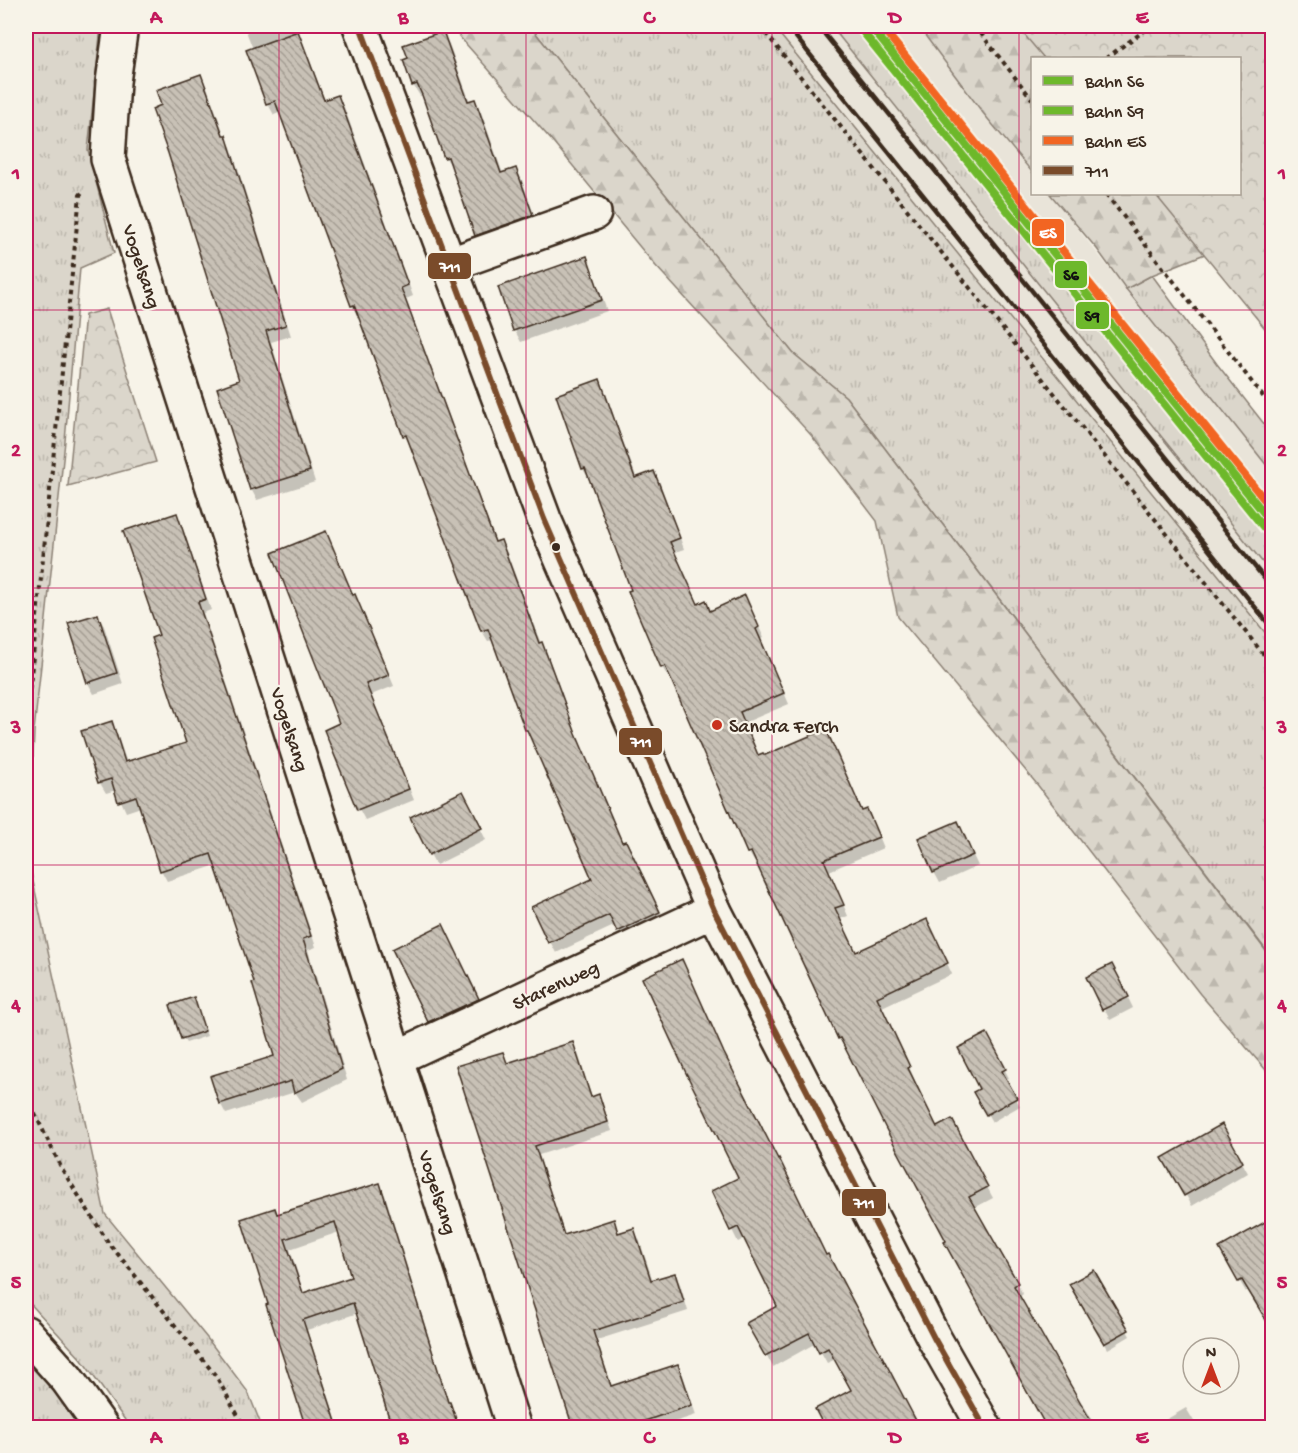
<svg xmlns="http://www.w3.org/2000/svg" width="1298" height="1453" viewBox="0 0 1298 1453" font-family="'Gochi Hand',sans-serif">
<defs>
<pattern id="grass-tufts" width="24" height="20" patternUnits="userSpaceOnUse" patternTransform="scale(1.5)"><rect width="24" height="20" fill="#dbd6cb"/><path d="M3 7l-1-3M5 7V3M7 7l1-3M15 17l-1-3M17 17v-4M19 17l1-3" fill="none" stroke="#bdb8ae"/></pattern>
<pattern id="forest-firs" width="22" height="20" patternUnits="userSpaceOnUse" patternTransform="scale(1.5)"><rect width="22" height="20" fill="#dbd6cb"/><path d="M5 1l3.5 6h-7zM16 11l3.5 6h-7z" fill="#bdb8ae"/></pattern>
<pattern id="park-crowns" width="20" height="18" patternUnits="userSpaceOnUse" patternTransform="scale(1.5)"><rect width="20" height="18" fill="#dbd6cb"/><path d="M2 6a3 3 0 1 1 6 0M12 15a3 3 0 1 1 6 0" fill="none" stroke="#bdb8ae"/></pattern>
<pattern id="building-back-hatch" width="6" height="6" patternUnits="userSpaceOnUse" patternTransform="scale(1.5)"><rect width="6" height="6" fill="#c8c1b6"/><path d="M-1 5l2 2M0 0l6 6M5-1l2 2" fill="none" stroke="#a49d93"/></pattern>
</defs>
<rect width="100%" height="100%" fill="#f7f3e8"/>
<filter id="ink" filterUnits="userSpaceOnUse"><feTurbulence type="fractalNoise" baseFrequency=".0167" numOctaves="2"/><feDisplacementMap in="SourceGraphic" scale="12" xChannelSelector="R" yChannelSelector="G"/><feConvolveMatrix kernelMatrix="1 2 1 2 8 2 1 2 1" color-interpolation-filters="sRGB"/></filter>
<g filter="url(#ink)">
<g fill="#e9e4d9">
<path d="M773,26H831L1272,574V641Z"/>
<path d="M857,26H918L983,113L1032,172V194H1050L1272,472V543Z"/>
</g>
<g fill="url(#grass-tufts)" stroke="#8b8074" stroke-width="1.5">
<path d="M26,26H101L88,150L114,253L80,268L65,441L34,731L29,863L105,1214L207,1338L248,1392L262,1427H130L82,1360L26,1299Z"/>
<path d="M530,26H773L1272,641V958L846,397L793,353Z"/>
<path d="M831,26H857L1272,543V574Z"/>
<path d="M1152,275L1217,364L1272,434V472L1126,289Z"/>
<path d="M26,1348L93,1427H26Z"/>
</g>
<g fill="url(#forest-firs)" stroke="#8b8074" stroke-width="1.5">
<path d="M450,26H530L793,353L846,397L1272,959V1077L1200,994L1036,783L898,617L877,521L811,435L654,264L554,143Z"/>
<path d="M918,26H1272V315L1220,248L1152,275L1126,289L1097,249L1050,194H1240V58H1032V172L983,113Z"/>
</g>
<g fill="url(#park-crowns)" stroke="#8b8074" stroke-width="1.5">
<path d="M1017,26H1272V337L1155,194H1240V58H1044Z"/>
<path d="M107,309L156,462L68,486L85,315Z"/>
</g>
<g fill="#0003" fill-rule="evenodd">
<path d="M244,26H297L325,101L337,97L344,107L413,296L406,299L496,543L501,542L507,553L541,644L547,654L581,746L623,844L632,853L665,923L625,942L616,925L556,953L533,908L594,880L527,730L493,640L488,641L482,631L411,446L404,435L360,316L358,317L352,306L281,112L274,115L268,104L248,51L253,49Z"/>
<path d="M442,33L449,44L470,102L475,101L481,112L503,174L516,170L522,180L538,226L482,246L476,235L453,168L445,157L423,95L420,96L413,85Z"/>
<path d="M200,76L207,87L225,137L231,147L291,336L271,342L315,482L257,500L251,489L241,381L163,106Z"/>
<path d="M586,258L592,269L607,311L521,342L515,331L500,288Z"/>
<path d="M599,381L605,392L637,479L654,473L660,483L684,549L675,552L698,605L705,602L711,612L745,597L764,638L761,639L789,704L744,723L759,756L764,757L826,731L863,812L872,821L883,848L829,871L848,916L840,919L856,954L932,931L952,974L882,1007L937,1129L957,1131L993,1198L974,1208L1023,1294L1019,1297L1080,1405L1082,1403L1098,1428H1047L1048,1425L846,1048L845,1049L839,1038L757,862L755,863L749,853L671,676L668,677L662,667L589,479L583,469L558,396Z"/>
<path d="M176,515L182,526L211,610L203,613L316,947L308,950L347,1080L302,1102L295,1092L226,1114L220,1103L276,1057L256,983L217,865L167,881L161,870L141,807L126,812L116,790L106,793L100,783L83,732L111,723L117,734L127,763L188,744L161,636Z"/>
<path d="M325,533L353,597L361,607L394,686L371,695L414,800L365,820L359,809L341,724Z"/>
<path d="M97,615L104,626L123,684L94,694L88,683L69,624Z"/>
<path d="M468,803L486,840L436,865L430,854Z"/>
<path d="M958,823L978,866L940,883L934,872Z"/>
<path d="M448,937L484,1010L436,1033L394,950Z"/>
<path d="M687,973L730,1066L853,1391L836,1359L827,1363L816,1343L773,1367L749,1323L779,1307L745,1238L738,1242L713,1192L740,1179Z"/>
<path d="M1118,977L1133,1008L1110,1020L1088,978Z"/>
<path d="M194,999L207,1036L186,1043L183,1038Z"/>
<path d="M991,1043L1009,1078L1006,1079L1020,1106L992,1122L975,1093L981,1090Z"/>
<path d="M572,1044L578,1053L592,1098L598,1096L603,1105L612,1131L539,1155L565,1236L613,1221L619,1234L633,1229L639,1239L653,1281L674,1274L680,1284L688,1311L597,1340L612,1387L678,1366L683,1375L696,1415L656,1428H574L502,1053L508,1064Z"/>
<path d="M1222,1126L1248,1173L1192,1206L1165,1158Z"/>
<path d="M379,1185L385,1195L449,1403L455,1413L460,1428H394L358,1313L307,1330L339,1428H307L270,1305L278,1215ZM339,1232L353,1278L304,1294L290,1249Z"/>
<path d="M1265,1224L1272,1237V1328L1249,1290L1246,1292L1221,1249Z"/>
<path d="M1094,1272L1130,1336L1108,1349L1071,1284Z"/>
<path d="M1186,1408L1198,1428H1165L1162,1422Z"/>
<path d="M1127,1419L1132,1428H1114Z"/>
</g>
<g fill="url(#building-back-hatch)" stroke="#3b2a1e" stroke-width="1.5" fill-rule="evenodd">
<path d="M298,31L324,100L338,95L408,285L401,288L495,542L501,540L539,643L542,642L576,734L622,842L626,841L660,912L617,932L609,915L548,943L531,907L592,879L527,730H525L488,629L481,631L406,435L403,436L354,305L351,306L275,101L266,104L246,50Z"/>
<path d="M443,31L468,101L475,99L501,173L516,168L533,215L475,236L448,157L444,158L422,95L417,84L412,86L403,60L408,58L403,45Z"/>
<path d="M201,74L223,135H226L286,325L266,331L310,471L250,490L217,388L239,380L168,153L152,109L161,105L156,90Z"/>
<path d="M587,256L602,300L513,331L498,287Z"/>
<path d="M600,379L635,478L654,471L680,538L670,542L698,604L706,600L710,611L745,595L759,627L756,629L784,693L740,712L758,755L763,753L765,755L826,729L862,811L867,809L879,837L824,860L844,905L835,908L856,952L927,919L948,963L877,997L910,1067L908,1068L937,1127L952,1119L988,1187L969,1197L1018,1283L1014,1286L1095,1428H1047L944,1242L946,1241L887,1131L840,1038L838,1039L751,852L747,853L665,666L661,668L628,591L631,590L585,468L582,469L556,395Z"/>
<path d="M177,513L206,599L198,602L311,936L303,939L342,1069L294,1093L291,1081L219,1104L210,1076L274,1056L252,983L254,982L211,854L160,871L136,796L118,802L111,779L98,783L81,731L112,721L125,762L186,743L151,638L159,635L123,531Z"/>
<path d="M326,531L353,595L355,594L389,675L366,684L409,789L357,810L324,730L339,723L272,553Z"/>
<path d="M98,614L117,673L87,683L68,623Z"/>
<path d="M463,791L482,828L429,855L410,817Z"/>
<path d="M958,821L973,855L933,873L918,838Z"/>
<path d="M443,924L479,999L428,1022L392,949Z"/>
<path d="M682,959L724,1053L778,1159L779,1158L826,1255L828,1254L920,1428H825L815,1409L851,1390L828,1348L819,1353L809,1333L765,1356L746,1323L777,1306L738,1227L730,1231L711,1191L738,1178L686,1073L642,978Z"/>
<path d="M1112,964L1129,997L1102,1010L1086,977Z"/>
<path d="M194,997L205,1031L181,1039L170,1005Z"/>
<path d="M987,1033L1006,1069L1002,1071L1017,1098L986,1115L973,1092L979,1089L958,1048Z"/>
<path d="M573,1042L591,1097L599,1094L608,1122L535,1146L564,1235L614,1219L618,1233L634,1228L651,1280L675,1273L684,1302L593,1331L611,1386L678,1364L692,1405L624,1428H573L456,1066L503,1052L507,1063Z"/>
<path d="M1222,1124L1243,1162L1184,1196L1162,1158Z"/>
<path d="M380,1183L448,1402H450L459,1428H387L386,1422L390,1421L353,1303L303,1320L338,1428H306L266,1305L268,1304L241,1219L275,1208L277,1214ZM335,1222L351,1277L303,1293L285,1239Z"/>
<path d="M1272,1218V1330L1242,1280L1238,1282L1219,1248Z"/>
<path d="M1094,1270L1129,1330L1104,1344L1069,1284Z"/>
</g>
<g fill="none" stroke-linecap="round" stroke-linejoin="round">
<g stroke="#3b2a1e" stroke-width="38">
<g id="minor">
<path d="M121,26L113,82L108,159L514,1428"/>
<path d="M360,26L544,519L714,910L934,1338L985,1428"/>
<path d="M448,265L594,213"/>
<path d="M396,1058L714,910"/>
</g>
</g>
<g stroke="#3b2a1e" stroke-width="38">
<path id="highway" d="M26,1333L67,1379L102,1428"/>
</g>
<g stroke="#3b2a1e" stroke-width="4" stroke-dasharray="4.5 4.5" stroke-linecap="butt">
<path d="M760,26L1272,665"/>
<path d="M975,26L1032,99"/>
<path d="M1106,58L1151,26"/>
<path d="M1106,194L1272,408"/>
<path d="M26,725L80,195L84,190"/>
<path d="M26,1079L30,1104L63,1171L108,1242L216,1376L245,1428"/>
</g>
<use href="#minor" stroke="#f7f3e8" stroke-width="33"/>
<use href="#highway" stroke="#f7f3e8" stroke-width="33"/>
<g stroke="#3b2a1e" stroke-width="4.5">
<path d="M787,26L1272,628"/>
<path d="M818,26L1272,588"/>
</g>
<g stroke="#f7f3e8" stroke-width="10">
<path id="bus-1" d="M360,26L544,519L714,910L934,1338L985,1428"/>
</g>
<use href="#bus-1" stroke="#7a4b2a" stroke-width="6"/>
<g stroke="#f7f3e8" stroke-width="12">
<path id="rail-1" d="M870,26L1272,523"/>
</g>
<g stroke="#f7f3e8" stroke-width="12">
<path id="rail-2" d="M863,32L1265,529"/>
</g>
<g stroke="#f7f3e8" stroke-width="12">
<path id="rail-3" d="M881,26L1272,509"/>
</g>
<use href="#rail-1" stroke="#6db82b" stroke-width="8"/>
<use href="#rail-2" stroke="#6db82b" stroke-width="8"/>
<use href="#rail-3" stroke="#f26522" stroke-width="8"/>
</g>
</g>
<path fill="none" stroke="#c2185b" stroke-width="1.5" stroke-opacity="0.55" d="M279,26V1428M526,26V1428M772,26V1428M1019,26V1428M26,310H1272M26,588H1272M26,865H1272M26,1143H1272"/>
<circle fill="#3b2a1e" stroke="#f7f3e8" stroke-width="2" cx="556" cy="547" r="5"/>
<circle fill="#c8321e" stroke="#f7f3e8" stroke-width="2" cx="717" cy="725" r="6"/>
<g text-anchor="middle" stroke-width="4.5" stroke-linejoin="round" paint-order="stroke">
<g font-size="20" fill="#3b2a1e" stroke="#f7f3e8">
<text transform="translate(143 266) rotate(72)" y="7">Vogelsang</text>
<text transform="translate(291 729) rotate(72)" y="7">Vogelsang</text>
<text transform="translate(555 984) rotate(-25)" y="7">Starenweg</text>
<text transform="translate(439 1192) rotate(72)" y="7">Vogelsang</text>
</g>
<g font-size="20" fill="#3b2a1e" stroke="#f7f3e8" text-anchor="start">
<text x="729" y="732">Sandra Ferch</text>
</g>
</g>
<g stroke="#f7f3e8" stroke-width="2">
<rect x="1031" y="218" width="34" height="29" rx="6" fill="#f26522"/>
<rect x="427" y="252" width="45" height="28" rx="6" fill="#7a4b2a"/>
<rect x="1054" y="260" width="34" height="29" rx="6" fill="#6db82b"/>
<rect x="1075" y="301" width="35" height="29" rx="6" fill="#6db82b"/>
<rect x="618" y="727" width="45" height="29" rx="6" fill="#7a4b2a"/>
<rect x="841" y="1188" width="46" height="29" rx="6" fill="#7a4b2a"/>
</g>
<g font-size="16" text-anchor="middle" font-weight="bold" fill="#fff">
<text x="1048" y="238">ES</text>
<text x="450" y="272">711</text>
<text x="641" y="747">711</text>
<text x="864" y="1208">711</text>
</g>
<g font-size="16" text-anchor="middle" font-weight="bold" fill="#111">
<text x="1071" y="280">S6</text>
<text x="1092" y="321">S9</text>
</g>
<rect width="1298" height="1453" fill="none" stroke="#f7f3e8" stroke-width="66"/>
<rect x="1031" y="57" width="210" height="138" fill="#f7f3e8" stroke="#aca397" stroke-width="1.5"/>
<rect x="1043" y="76" width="30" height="9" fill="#6db82b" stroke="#aca397" stroke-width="1.5"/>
<text x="1085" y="87" font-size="18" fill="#3b2a1e">Bahn S6</text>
<rect x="1043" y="106" width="30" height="9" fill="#6db82b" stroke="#aca397" stroke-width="1.5"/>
<text x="1085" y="117" font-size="18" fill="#3b2a1e">Bahn S9</text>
<rect x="1043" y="136" width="30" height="9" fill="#f26522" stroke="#aca397" stroke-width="1.5"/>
<text x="1085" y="147" font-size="18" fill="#3b2a1e">Bahn ES</text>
<rect x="1043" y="166" width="30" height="9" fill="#7a4b2a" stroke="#aca397" stroke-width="1.5"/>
<text x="1085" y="177" font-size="18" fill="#3b2a1e">711</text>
<g transform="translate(1211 1366)"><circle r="28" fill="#f7f3e8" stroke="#aca397" stroke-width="1.5"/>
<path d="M0-4.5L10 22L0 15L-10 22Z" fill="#c8321e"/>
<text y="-9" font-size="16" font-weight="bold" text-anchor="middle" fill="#3b2a1e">N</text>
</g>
<rect x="33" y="33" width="1232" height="1387" fill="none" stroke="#c2185b" stroke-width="2"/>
<g font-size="20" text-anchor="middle" font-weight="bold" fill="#c2185b">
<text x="156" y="23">A</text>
<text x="403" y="23">B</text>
<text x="649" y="23">C</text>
<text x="895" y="23">D</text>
<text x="1142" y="23">E</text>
<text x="16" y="179">1</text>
<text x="1282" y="179">1</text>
<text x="16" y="456">2</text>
<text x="1282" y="456">2</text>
<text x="16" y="733">3</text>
<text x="1282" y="733">3</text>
<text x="16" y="1011">4</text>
<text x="1282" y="1011">4</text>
<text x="16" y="1288">5</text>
<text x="1282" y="1288">5</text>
<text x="156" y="1443">A</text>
<text x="403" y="1443">B</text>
<text x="649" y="1443">C</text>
<text x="895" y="1443">D</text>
<text x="1142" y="1443">E</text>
</g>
</svg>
